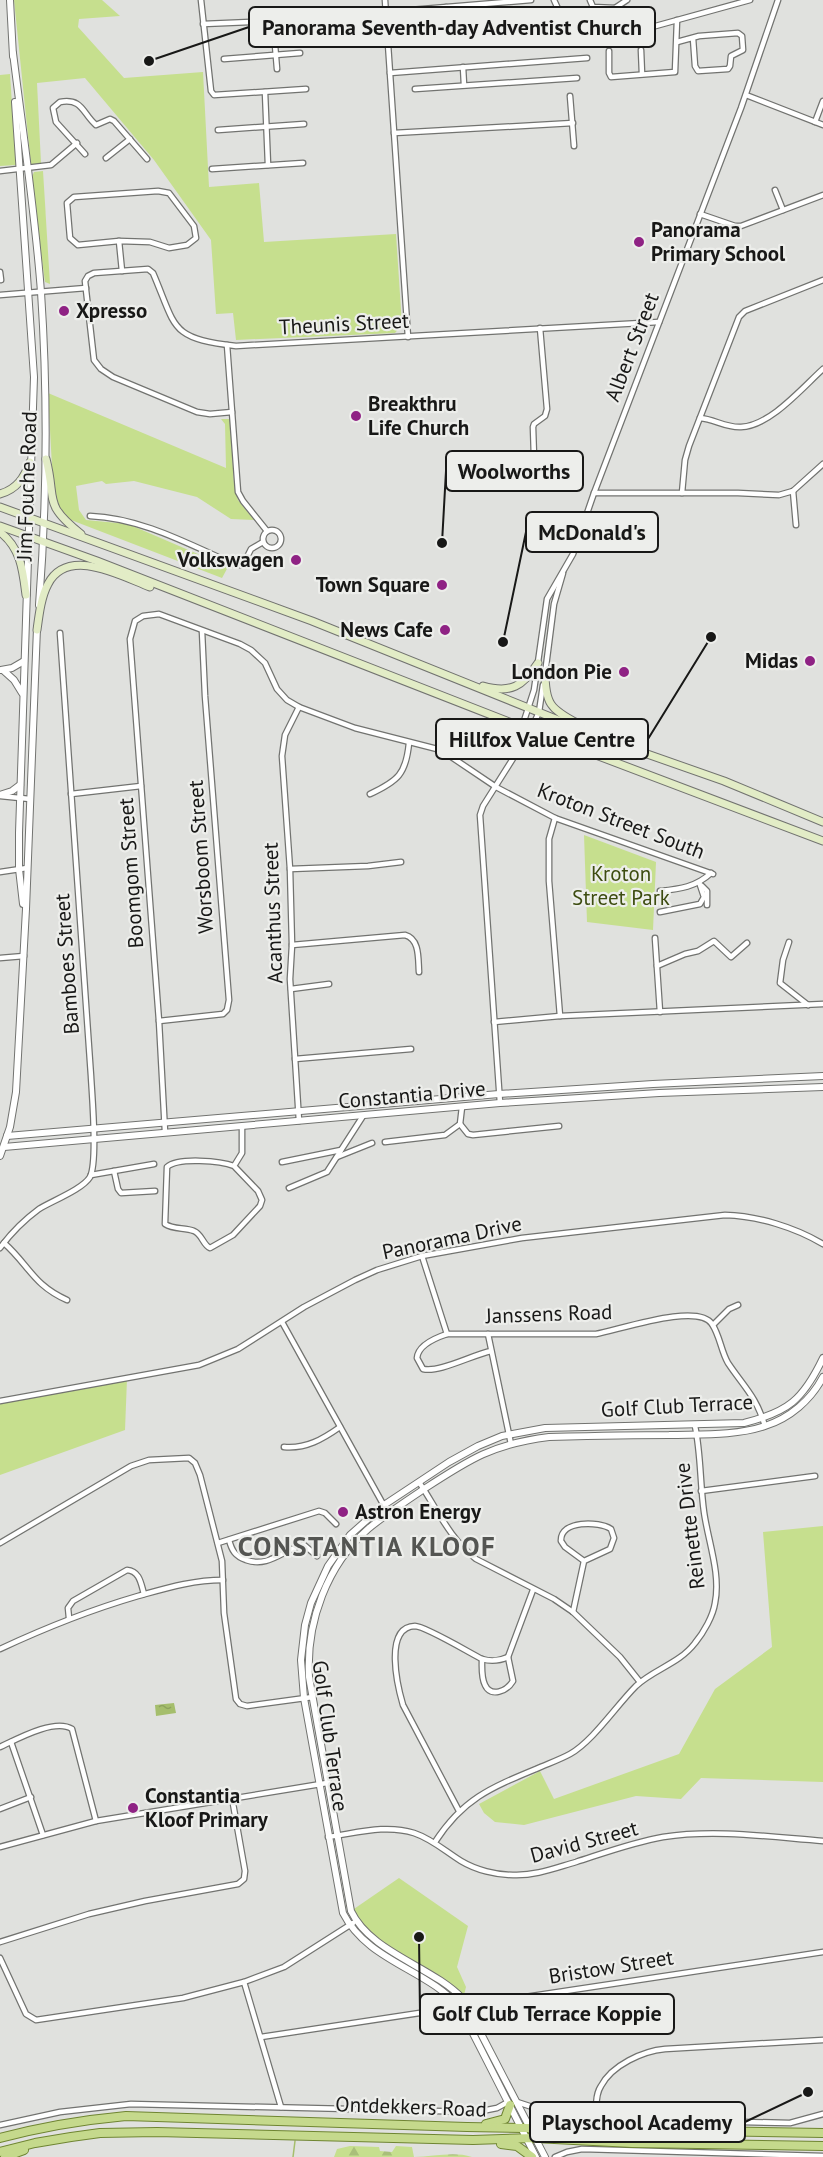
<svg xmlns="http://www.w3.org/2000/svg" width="823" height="2157" viewBox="0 0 823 2157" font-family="'PT Sans',sans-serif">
<defs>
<pattern id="forest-firs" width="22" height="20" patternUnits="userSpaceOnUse" patternTransform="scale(1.5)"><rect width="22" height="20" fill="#c6df8e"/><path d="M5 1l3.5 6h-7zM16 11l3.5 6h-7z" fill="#a9bf7a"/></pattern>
<pattern id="water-ripples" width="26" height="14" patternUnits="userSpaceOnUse" patternTransform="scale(1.5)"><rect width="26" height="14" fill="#a5be6c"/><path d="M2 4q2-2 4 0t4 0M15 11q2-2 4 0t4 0" fill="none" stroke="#8da35d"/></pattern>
</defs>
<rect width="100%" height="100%" fill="#e0e1de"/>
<g fill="#c6df8e">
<path d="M14,0H102L120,16L79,19L78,27L124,78L203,72L209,187L259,183L264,242L396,234L402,325L395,333L236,340L233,313L216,314L211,240L154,160L85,78L37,83L41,163L31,165Z"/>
<path d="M10,74L16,165L0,166V75Z"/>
<path d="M43,171L50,284L45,282L31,179L34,172Z"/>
<path d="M48,393L226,468L225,424L221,419H230L234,485L238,500L254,520L231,519L197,497L134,481L106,484L102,481L76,486L79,510L86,520L128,524L228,567L222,578L71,520L59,508L53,485Z"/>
<path d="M584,835L656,862L653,930L587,922Z"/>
<path d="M127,1379L125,1430L0,1475V1403Z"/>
<path d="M823,1526V1782L701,1778L681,1799L636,1796L524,1825L495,1822L484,1813L479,1804L540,1771L554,1799L679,1754L715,1689L772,1647L763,1532Z"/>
<path d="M399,1878L468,1926L457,1967L466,1987L463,1999L365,1931L351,1911Z"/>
</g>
<path fill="url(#forest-firs)" d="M350,2146L379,2147L380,2151L392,2152L396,2146L412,2147L414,2157C433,2157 453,2151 472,2157H334L337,2149Z"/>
<path fill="url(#water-ripples)" d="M174,1703L176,1713L156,1716L155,1705Z"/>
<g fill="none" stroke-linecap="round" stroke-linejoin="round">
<path stroke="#a5be6c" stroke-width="1.5" d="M293,2157L295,2141"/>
<g stroke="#727370" stroke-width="7">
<g id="minor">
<path d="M201,0L211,91L214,95L306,89"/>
<path d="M385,0L408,337"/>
<path d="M554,0L565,24"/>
<path d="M590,0L593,7L615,8L627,0"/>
<path d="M446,7L456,33"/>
<path d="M615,8L617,29H637L652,27L750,0"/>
<path d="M386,12L531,0"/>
<path d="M273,21L277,69"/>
<path d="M203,24L294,20"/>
<path d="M677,42L699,36L738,33L742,36L743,50L731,56L730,66L728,69L698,71L695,66L693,38"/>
<path d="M641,50L642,74"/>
<path d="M609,51V73L611,77L675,72L677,20"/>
<path d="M224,59L300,53"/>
<path d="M463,67L464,85"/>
<path d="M390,73L587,58"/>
<path d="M415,89L577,78"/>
<path d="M265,92L268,165"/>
<path d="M746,95L823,125"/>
<path d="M570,96L574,146"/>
<path d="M815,122L823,101"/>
<path d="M218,130L304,124"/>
<path d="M394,133L573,123"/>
<path d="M85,154L56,122L53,108L60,102C83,98 82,113 96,125L110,119L114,121L147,159"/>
<path d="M106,158L130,139"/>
<path d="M212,169L303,163"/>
<path d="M0,171L51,165L77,143"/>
<path d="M775,190L783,210"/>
<path d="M158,191L169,193L194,226L196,238L187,245L169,248L150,242L119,241L78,245L70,238L67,203L74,197Z"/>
<path d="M700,214L735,226H741L823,195"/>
<path d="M119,241L122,271"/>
<path d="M0,272L1,280"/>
<path d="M0,295L86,288"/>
<path d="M227,345L238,492L243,501L267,531"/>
<path d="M232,412L210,414L197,412L113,377L101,369L94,360L85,281L88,276L94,273L148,269L153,273C177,329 169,338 236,346L659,322"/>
<path d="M700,418C714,419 726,428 741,427C770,426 802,388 823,369"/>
<path d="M535,487L533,427L534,424L545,416L547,409L540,328"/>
<path d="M793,491L796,525"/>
<path d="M594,493H738L779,495L793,491L823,464"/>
<path d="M682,493L685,460L689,446L739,317L745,311L823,280"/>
<path d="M90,516C142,518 190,545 236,565H243L251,549L263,542"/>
<circle cx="272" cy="539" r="9"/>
<path d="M545,674L554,604L563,573"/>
<path d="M524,739L522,727L534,690L547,599L573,554L594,493L741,108L778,0"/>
<path d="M71,794L141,786"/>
<path d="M370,794C398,781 406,774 409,743"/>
<path d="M0,796L30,799"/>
<path d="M555,818L549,839V881L560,1016"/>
<path d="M290,869L368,866L401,862"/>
<path d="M0,872L27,868"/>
<path d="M702,886L707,891V905"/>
<path d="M660,891C680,889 696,887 711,873"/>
<path d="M660,912L700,904L704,897L699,882"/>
<path d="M655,938L660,1012"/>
<path d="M789,942L783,960L780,983L808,1005"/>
<path d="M292,945L405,935C420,939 418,959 419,972"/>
<path d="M0,958L24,956"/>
<path d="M657,966L685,954L698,951L714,941L731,957L747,943"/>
<path d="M291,989L329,984"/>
<path d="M159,1021L223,1014L227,1010L229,1000L205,696L202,631"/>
<path d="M494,1022L560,1016L823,1004"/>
<path d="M295,1059L411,1049"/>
<path d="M500,1103L480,815L483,806L531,730L539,712L543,685"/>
<path d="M299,1121L290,979L292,945L290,869L282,756L285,735L299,707"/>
<path d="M460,1124L468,1134L473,1135L559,1126"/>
<path d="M165,1132L159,1021L130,639L135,621L143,616L159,614L240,644L251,650L265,663L277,689L287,700L299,707L355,728L441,750L496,787L555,818L713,874"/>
<path d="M385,1142L445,1135L460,1124L462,1107"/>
<path d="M337,1157L372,1143"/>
<path d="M282,1162L341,1150"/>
<path d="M234,1166L258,1191L262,1200L260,1206L233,1235L210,1248C203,1245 202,1234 194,1231C185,1227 174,1230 165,1224L167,1167C178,1157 221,1161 234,1166L242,1153V1126"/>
<path d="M114,1171L118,1189L121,1193L155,1191"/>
<path d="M91,1175L154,1164"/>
<path d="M289,1188L327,1172L363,1116"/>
<path d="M4,1243C29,1265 33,1285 67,1300"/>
<path d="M0,1248C11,1233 24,1220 39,1209C52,1201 83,1189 90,1177C98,1161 92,1096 91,1076L60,633"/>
<path d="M422,1256L447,1334"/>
<path d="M282,1322L388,1513"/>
<path d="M713,1325L729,1309L738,1305"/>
<path d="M488,1334L511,1444"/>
<path d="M491,1351C472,1355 439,1373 423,1369L417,1358C418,1345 435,1338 447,1334H596C619,1330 698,1302 712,1324C720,1336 721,1351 728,1363C744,1387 756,1396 765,1426"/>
<path d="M0,1401L199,1365L238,1349L304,1307L355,1280L377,1270L422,1256L522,1238L725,1215C758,1216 794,1227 823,1244"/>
<path d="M284,1447C306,1449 323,1439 340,1427"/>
<path d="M419,1482C437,1509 450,1539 476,1559L554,1599L573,1612L620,1657L640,1682"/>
<path d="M701,1491L815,1476"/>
<path d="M229,1540C232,1551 235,1556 246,1560C270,1568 283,1549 304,1545L317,1556"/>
<path d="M0,1543L131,1466L149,1460L189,1458L195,1463L200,1475L222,1561L224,1613L236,1699L240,1704L247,1706L313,1697"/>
<path d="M218,1543L319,1511L325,1513L336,1524"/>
<path d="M573,1612L584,1561L610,1549L614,1538L611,1529C599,1521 560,1520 561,1541L565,1547L584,1561"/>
<path d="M69,1618L68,1608L73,1601L127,1570C140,1571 141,1584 144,1594"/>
<path d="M0,1649C45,1628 90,1610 138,1596C167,1588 193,1580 223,1580"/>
<path d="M482,1659C482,1667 481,1677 485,1685C491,1698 507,1691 513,1681L508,1657"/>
<path d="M11,1742L43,1835"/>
<path d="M0,1747C17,1739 55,1718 72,1729L96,1821"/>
<path d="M0,1809L31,1797"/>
<path d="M459,1811L403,1705C398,1688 383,1627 415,1626C425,1626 470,1653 482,1659C492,1662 499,1661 508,1657L533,1590"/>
<path d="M328,1837C357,1833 386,1824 414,1833C432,1839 445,1851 461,1861C476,1870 496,1875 513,1875C535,1876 555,1868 576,1862C604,1853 634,1842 663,1837C716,1829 770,1837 823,1841"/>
<path d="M435,1842C463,1799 490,1788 536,1769C547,1764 559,1760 570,1754C593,1741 616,1706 636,1686C654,1669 679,1664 695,1643C704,1632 713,1616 715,1603C721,1574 708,1541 704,1512C700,1484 701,1454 695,1426"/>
<path d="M0,1847L96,1821L327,1783"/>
<path d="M0,1942L89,1914L145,1901L238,1884L244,1879L245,1871L232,1798"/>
<path d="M0,1958L26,2014L36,2020L183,1998L244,1982L284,1967L353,1923"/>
<path d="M244,1982L281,2107"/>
<path d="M261,2037L823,1952"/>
<path d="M517,2102L566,2118L790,2123L823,2114"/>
<path d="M597,2118C596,2108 595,2095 601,2086C612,2065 643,2051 665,2049L823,2040"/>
<path d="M0,2125L60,2112L131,2104L477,2112L497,2108L508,2102"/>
<path d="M555,2157L567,2152L582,2149L823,2156"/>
</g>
</g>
<g stroke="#727370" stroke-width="8">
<g id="tertiary">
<path d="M10,0L13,56"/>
<path d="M13,53C23,133 35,212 41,292C48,397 47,501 39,605"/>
<path d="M15,102L34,377L19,833V869L23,904"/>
<path d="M1,670L12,668L24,661"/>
<path d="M4,671L14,680L22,693"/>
<path d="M0,795L12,791L20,785"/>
<path d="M7,1136L499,1094L653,1084L823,1076"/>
<path d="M4,1147L500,1103L659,1093L823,1087"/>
<path d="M0,1156L10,1127L16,1092L26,909L37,628"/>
<path d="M536,2157L460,2008C428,1969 368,1962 343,1913L304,1698L301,1660L305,1625L311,1603L328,1566L350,1535L384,1505L449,1462L478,1446L502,1436L545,1428L744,1423C788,1412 803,1400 823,1358"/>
<path d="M545,2157L463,1999C432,1966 371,1953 351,1911L309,1677C306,1622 327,1565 368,1529C386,1514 405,1502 424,1489C470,1459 493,1444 549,1437C589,1436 629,1435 669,1435C700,1434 735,1436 765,1426C790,1418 811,1400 823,1377"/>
</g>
</g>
<g stroke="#727370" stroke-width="9">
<g id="secondary">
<path d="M46,459C57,501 42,503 81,534"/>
<path d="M0,494C17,489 24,478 30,462"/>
<path d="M0,507L312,621L613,742L724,781L823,822"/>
<path d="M0,526L97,561L522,727L823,841"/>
<path d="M0,532C21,548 23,571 26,595"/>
<path d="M37,630C39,615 41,597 48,584C68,546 121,576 150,587"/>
<path d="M545,672C545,703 550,709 577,723"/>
<path d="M483,686C511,694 523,686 538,663"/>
</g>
</g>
<g stroke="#6f8532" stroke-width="10">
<g id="primary">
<path d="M486,2124L505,2119L510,2105"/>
<path d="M0,2138C41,2127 83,2120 126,2116L467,2127L823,2133"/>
<path d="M501,2144L517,2146L532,2157"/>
<path d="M0,2152L35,2143L71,2137L100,2133L157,2132L473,2140L535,2138L632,2143L823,2146"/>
<path d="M5,2157L24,2150"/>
</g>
</g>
<use href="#minor" stroke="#fff" stroke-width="4.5"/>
<use href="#tertiary" stroke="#fff" stroke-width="6"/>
<use href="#secondary" stroke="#e2ecc6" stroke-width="7"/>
<use href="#primary" stroke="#c5d98c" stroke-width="8"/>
</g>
<g fill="#8f2284" stroke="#edeeeb" stroke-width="2">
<circle cx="639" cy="242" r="6"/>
<circle cx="64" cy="311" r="6"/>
<circle cx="356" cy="416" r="6"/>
<circle cx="296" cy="560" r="6"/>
<circle cx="442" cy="585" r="6"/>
<circle cx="445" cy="630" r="6"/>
<circle cx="810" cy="661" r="6"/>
<circle cx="624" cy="672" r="6"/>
<circle cx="343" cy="1512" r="6"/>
<circle cx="133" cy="1808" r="6"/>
</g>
<g text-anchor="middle" stroke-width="4.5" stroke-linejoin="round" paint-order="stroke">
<g font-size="21" font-weight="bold" fill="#181817" stroke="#edeeeb" text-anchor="start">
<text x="651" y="237">Panorama<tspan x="651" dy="24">Primary School</tspan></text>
<text x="76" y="318">Xpresso</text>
<text x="368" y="411">Breakthru<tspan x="368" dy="24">Life Church</tspan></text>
<text x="284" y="567" text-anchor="end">Volkswagen</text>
<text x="430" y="592" text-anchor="end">Town Square</text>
<text x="433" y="637" text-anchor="end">News Cafe</text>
<text x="798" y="668" text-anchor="end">Midas</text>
<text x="612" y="679" text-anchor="end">London Pie</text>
<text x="355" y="1519">Astron Energy</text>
<text x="145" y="1803">Constantia<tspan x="145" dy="24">Kloof Primary</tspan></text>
</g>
<g font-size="21" fill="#181817" stroke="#edeeeb">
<text transform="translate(344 324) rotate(-3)" y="7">Theunis Street</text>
<text transform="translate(632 347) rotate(-69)" y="7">Albert Street</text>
<text transform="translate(27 486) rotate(-88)" y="7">Jim Fouche Road</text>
<text transform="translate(621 821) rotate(21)" y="7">Kroton Street South</text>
<text transform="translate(201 857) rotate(-94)" y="7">Worsboom Street</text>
<text transform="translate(131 873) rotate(-94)" y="7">Boomgom Street</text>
<text transform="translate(273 913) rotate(-92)" y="7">Acanthus Street</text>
<text transform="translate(67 964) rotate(-94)" y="7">Bamboes Street</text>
<text transform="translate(412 1095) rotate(-5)" y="7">Constantia Drive</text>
<text transform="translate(452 1238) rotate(-12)" y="7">Panorama Drive</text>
<text transform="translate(549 1314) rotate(-2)" y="7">Janssens Road</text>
<text transform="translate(677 1406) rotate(-3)" y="7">Golf Club Terrace</text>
<text transform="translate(690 1526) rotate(-97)" y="7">Reinette Drive</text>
<text transform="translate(330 1736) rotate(82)" y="7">Golf Club Terrace</text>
<text transform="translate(584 1842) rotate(-15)" y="7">David Street</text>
<text transform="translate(611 1967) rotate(-9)" y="7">Bristow Street</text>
<text transform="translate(411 2107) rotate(2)" y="7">Ontdekkers Road</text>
</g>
<g font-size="21" fill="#3d4c10" stroke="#edeeeb">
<text x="621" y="881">Kroton<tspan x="621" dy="24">Street Park</tspan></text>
</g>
<g font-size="27" font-weight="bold" letter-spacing="1.5" fill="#545552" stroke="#edeeeb">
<text x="367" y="1556">CONSTANTIA KLOOF</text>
</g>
</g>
<path fill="none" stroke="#181817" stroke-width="2" d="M149 61L249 27M442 543L446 471M503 642L526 532M711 637L648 739M419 1937L420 2014M808 2092L745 2122"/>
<g fill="#181817" stroke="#edeeeb" stroke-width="2">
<circle cx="149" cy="61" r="6"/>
<circle cx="442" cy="543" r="6"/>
<circle cx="503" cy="642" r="6"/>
<circle cx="711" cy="637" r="6"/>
<circle cx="419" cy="1937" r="6"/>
<circle cx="808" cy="2092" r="6"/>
</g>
<g fill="#edeeeb" stroke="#181817" stroke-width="2">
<rect x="249" y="7" width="406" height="40" rx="6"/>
<rect x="446" y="451" width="137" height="40" rx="6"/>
<rect x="526" y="512" width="132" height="40" rx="6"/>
<rect x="436" y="719" width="212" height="40" rx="6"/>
<rect x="420" y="1994" width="254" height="40" rx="6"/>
<rect x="530" y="2102" width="215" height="40" rx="6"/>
</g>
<g font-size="22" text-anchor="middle" font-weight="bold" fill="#181817">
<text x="452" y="35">Panorama Seventh-day Adventist Church</text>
<text x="514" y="479">Woolworths</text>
<text x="592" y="540">McDonald's</text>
<text x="542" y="747">Hillfox Value Centre</text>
<text x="547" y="2021">Golf Club Terrace Koppie</text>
<text x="637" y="2130">Playschool Academy</text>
</g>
</svg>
